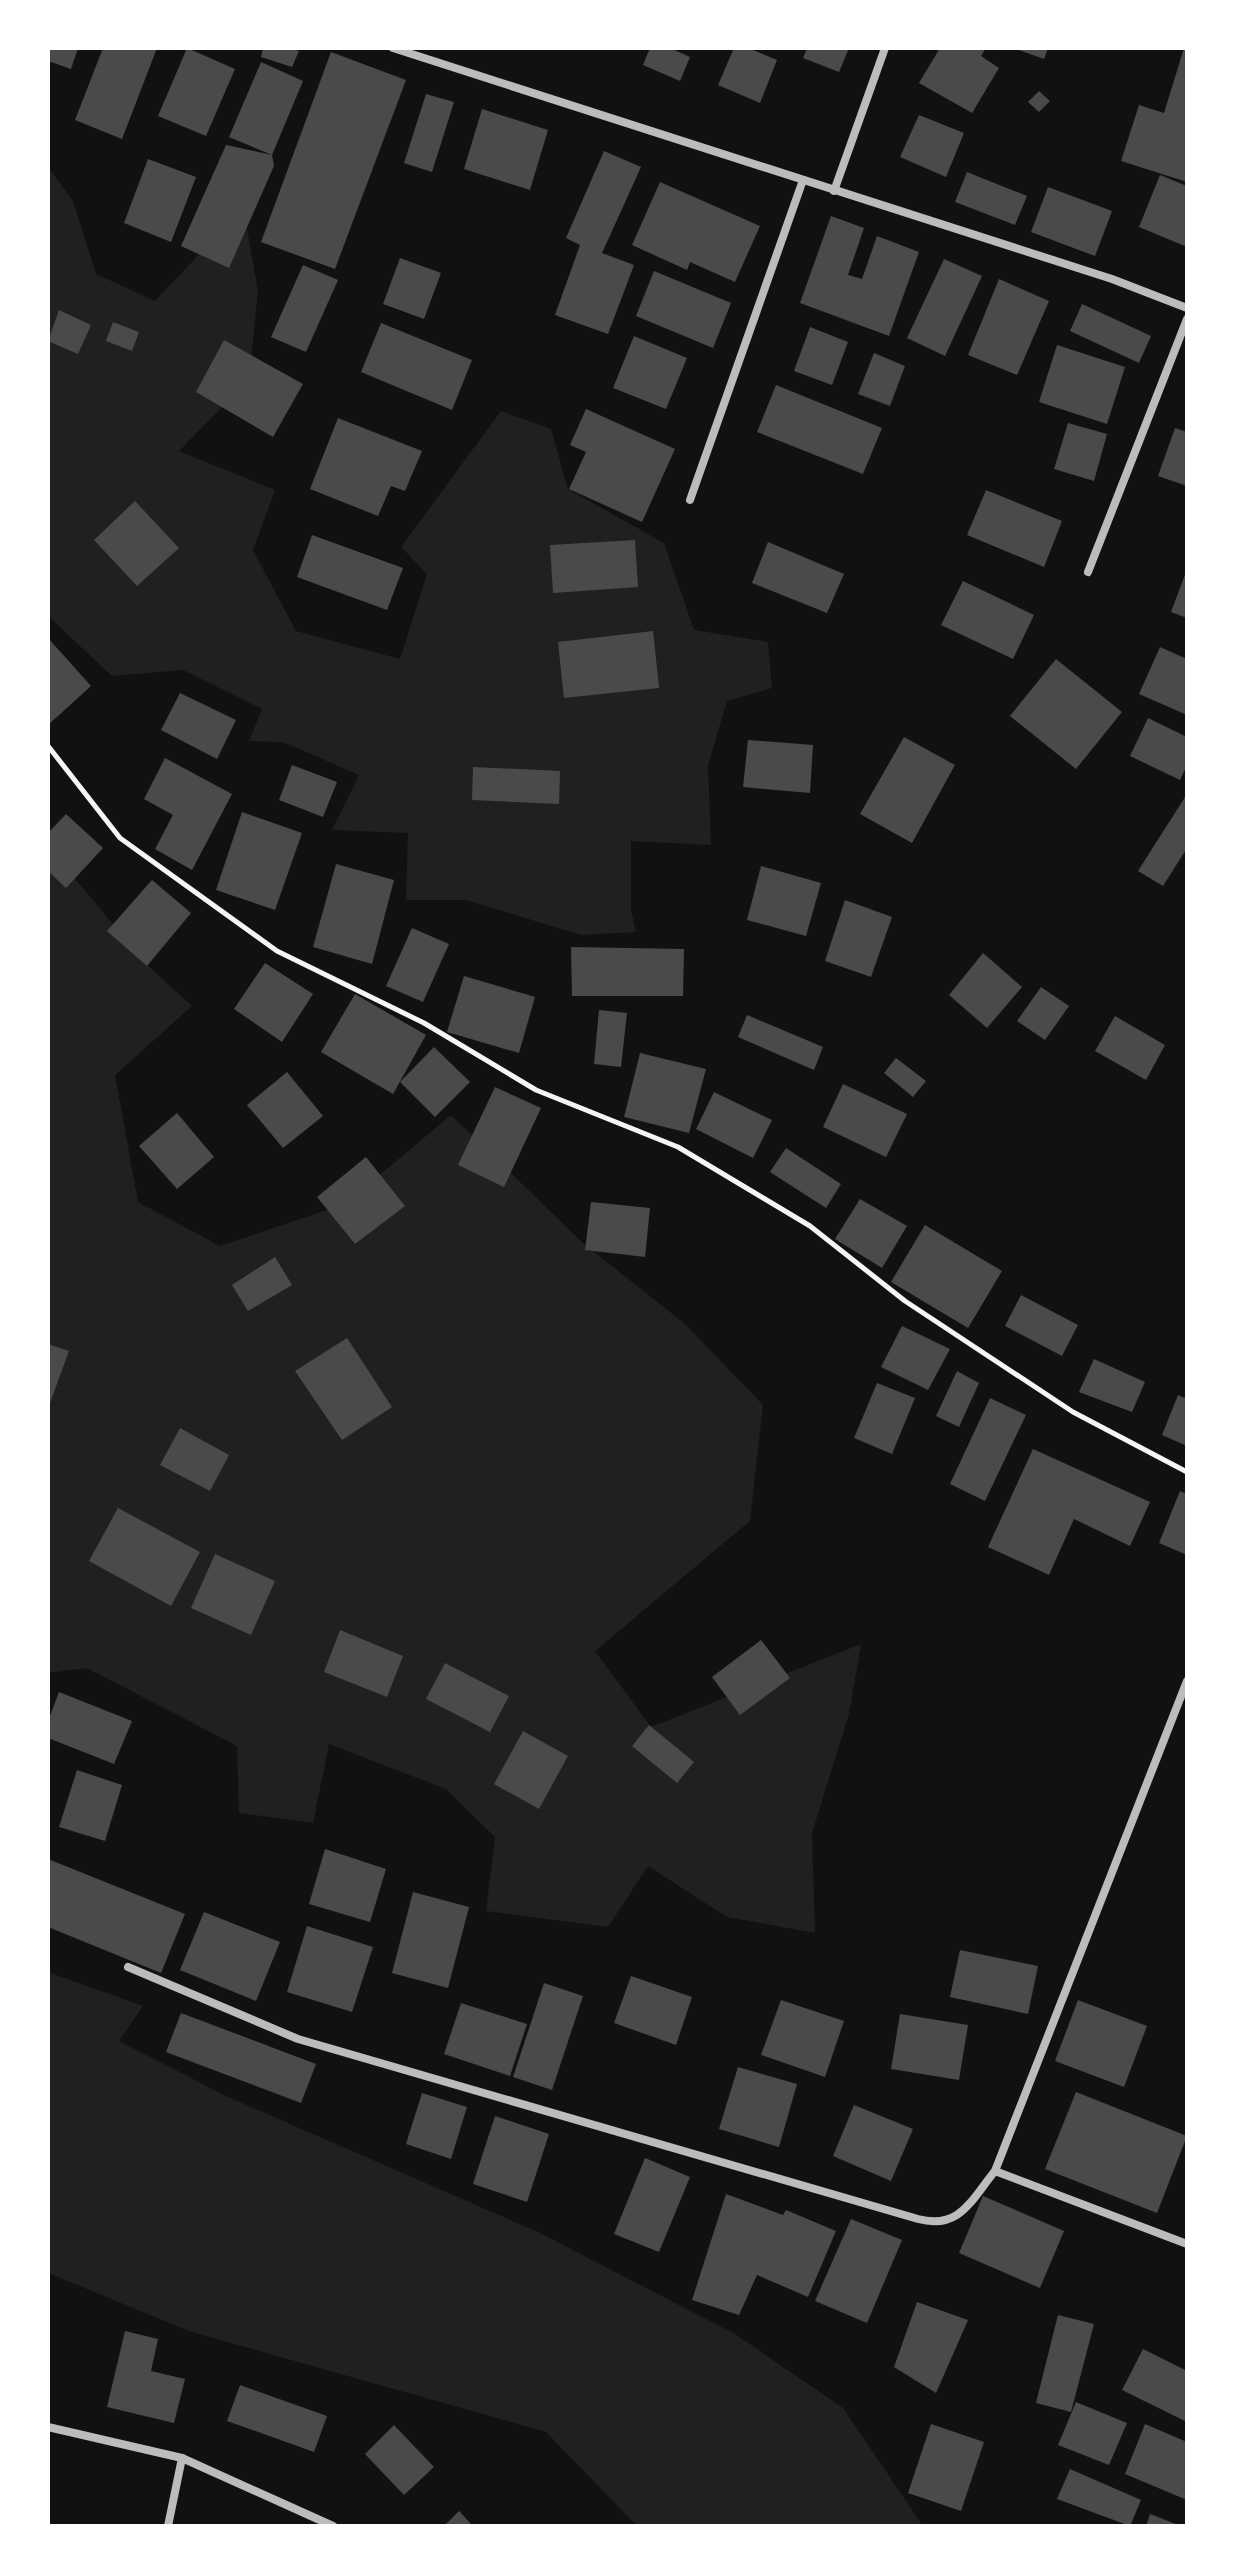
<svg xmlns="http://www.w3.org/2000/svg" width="1235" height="2574" viewBox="0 0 1235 2574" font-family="Jost,sans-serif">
<rect width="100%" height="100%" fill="#111"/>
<g fill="#202020">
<path d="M48,167L73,201L96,274L155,301L205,248L247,228L258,291L249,380L179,451L275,490L253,550L296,631L400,659L427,574L401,547L501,411L551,429L568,489L664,543L694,630L768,642L772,688L727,701L708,765L711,845L631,841V910L636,932L581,935L466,900H406L408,833L332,830L359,775L283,742L249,741L262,709L183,670L112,676L48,616Z"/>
<path d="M48,846L145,963L192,1006L115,1075L138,1202L220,1246L345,1204L451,1115L583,1243L685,1324L763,1405L750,1521L595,1651L651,1727L861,1644L849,1714L812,1833L815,1933L727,1917L648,1866L608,1927L486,1911L495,1837L446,1789L329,1744L313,1823L239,1813L237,1746L87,1668L48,1673Z"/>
<path d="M48,1972L143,2006L119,2041L228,2097L538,2232L735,2334L843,2408L923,2526H637L546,2432L189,2331L48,2273Z"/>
</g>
<g fill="#4a4a4a">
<path d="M48,48H78L71,69L48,61Z"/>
<path d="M103,48H157L122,139L75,120Z"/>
<path d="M187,48L235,69L206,136L158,116Z"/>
<path d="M263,48H289L299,51L292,67L261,57Z"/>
<path d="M650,48H670L690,57L680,81L643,65Z"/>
<path d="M734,48H748L777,60L760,103L718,85Z"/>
<path d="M807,48H849L839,72L803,58Z"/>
<path d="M940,48H986L981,56L999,68L972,113L919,83Z"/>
<path d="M1013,48H1048L1044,59Z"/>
<path d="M1184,48H1187V182L1121,161L1139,105L1164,113Z"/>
<path d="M331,52L406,80L335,269L261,242Z"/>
<path d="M261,62L303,81L272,155L274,166L229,268L181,246L226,145L272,155L229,137Z"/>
<path d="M1039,91L1050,101L1039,112L1028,102Z"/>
<path d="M426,94L454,102L432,172L404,163Z"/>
<path d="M482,109L548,130L530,190L464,169Z"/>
<path d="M919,115L964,133L946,177L900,157Z"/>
<path d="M604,151L641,167L602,253L634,265L608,334L555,315L580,245L566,238Z"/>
<path d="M148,159L196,177L171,242L124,223Z"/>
<path d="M967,172L1027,196L1015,225L955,202Z"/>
<path d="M1160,175L1187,186V247L1139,227Z"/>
<path d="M660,182L760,226L735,282L690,262L687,270L632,245Z"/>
<path d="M1048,187L1112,211L1095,256L1031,232Z"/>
<path d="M831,216L864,228L848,275L862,279L877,236L919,252L889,336L800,303Z"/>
<path d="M400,258L441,273L424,319L383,304Z"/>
<path d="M944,259L982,276L945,356L907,338Z"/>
<path d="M303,265L338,280L306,352L271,337Z"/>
<path d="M654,271L731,303L713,348L636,316Z"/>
<path d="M999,279L1049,301L1017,375L968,355Z"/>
<path d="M1082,304L1151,336L1139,363L1070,331Z"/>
<path d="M59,310L91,325L78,354L48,341Z"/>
<path d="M113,322L139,332L132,351L106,341Z"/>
<path d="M381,323L472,360L452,410L361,372Z"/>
<path d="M810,327L848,342L832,385L794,371Z"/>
<path d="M634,336L687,358L666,409L613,388Z"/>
<path d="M224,340L303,384L273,437L196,392Z"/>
<path d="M1057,345L1125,367L1107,424L1039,402Z"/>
<path d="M874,353L905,366L890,406L858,394Z"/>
<path d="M776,385L882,428L863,474L757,432Z"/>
<path d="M586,409L675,449L642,522L569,489L586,452L570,445Z"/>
<path d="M338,418L422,451L405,491L391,486L378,516L310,489Z"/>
<path d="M1068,423L1107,434L1094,481L1054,469Z"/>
<path d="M1175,428L1187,432V486L1158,476Z"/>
<path d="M986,490L1062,521L1044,567L967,535Z"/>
<path d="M135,501L179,548L137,586L94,540Z"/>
<path d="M312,535L403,568L387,610L297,577Z"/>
<path d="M635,540L638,587L553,593L550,545Z"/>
<path d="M768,542L844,574L827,613L752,583Z"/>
<path d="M1187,569V618L1171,612Z"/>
<path d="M963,581L1034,615L1013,659L941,625Z"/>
<path d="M653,631L659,688L564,698L558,642Z"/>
<path d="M48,638L91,686L48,725Z"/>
<path d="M1160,647L1187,659V715L1139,694Z"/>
<path d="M1056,659L1122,712L1076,769L1010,716Z"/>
<path d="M180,693L236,720L217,759L161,730Z"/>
<path d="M1148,718L1187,737V765L1180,780L1130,756Z"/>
<path d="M904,737L955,765L912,843L860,814Z"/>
<path d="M748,740L813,745L810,793L743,787Z"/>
<path d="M165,758L232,794L192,870L155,849L173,815L144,799Z"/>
<path d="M292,765L337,782L323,817L279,800Z"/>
<path d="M473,767L560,771L559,804L472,800Z"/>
<path d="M1187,794V848L1163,886L1138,871Z"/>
<path d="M242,812L302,833L275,910L216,890Z"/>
<path d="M66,814L103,848L66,888L48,871V833Z"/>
<path d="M336,864L394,880L372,964L313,947Z"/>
<path d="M761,866L821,883L806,936L747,920Z"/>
<path d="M152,880L191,913L147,966L107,931Z"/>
<path d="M845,900L892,917L871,977L825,961Z"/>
<path d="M412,928L449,944L423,1002L386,986Z"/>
<path d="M571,947L684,949L683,996H572Z"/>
<path d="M983,953L1022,987L987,1028L949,995Z"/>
<path d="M265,963L313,994L282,1042L234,1009Z"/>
<path d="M464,976L535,997L519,1053L447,1032Z"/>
<path d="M1041,987L1069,1006L1045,1040L1017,1021Z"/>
<path d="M355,994L426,1035L393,1094L321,1052Z"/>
<path d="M599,1010L627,1013L621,1067L594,1064Z"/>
<path d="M747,1015L823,1047L814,1070L738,1037Z"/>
<path d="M1115,1016L1165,1045L1146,1080L1095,1051Z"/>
<path d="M434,1047L470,1082L435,1117L400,1082Z"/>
<path d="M640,1053L706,1069L689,1133L624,1117Z"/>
<path d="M896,1058L926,1081L913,1097L884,1073Z"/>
<path d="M287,1072L323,1116L283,1148L247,1105Z"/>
<path d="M843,1084L907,1114L886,1157L823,1127Z"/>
<path d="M495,1087L541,1108L504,1187L458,1165Z"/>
<path d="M714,1092L772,1120L753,1158L696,1129Z"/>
<path d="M177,1113L214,1157L177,1189L139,1146Z"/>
<path d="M786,1148L841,1184L826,1208L770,1172Z"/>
<path d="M366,1157L405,1206L355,1244L317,1197Z"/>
<path d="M860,1199L907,1226L882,1268L835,1239Z"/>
<path d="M591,1202L650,1208L645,1257L585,1250Z"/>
<path d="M925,1225L1002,1271L968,1328L891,1282Z"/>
<path d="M275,1257L292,1285L248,1311L232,1285Z"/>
<path d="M1021,1295L1078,1325L1062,1356L1005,1326Z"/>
<path d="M902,1326L950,1349L928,1390L881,1367Z"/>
<path d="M347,1338L392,1407L342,1440L295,1371Z"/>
<path d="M48,1344L69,1351L50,1403L48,1402Z"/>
<path d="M1094,1359L1145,1382L1132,1412L1079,1392Z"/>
<path d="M957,1371L979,1383L959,1427L936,1416Z"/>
<path d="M877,1383L915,1398L892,1454L854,1438Z"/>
<path d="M1178,1395L1187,1399V1446L1162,1435Z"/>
<path d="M990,1398L1026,1415L985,1501L950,1484Z"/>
<path d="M180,1428L229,1455L210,1491L160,1465Z"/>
<path d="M1033,1449L1150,1502L1130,1546L1074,1519L1049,1575L988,1547Z"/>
<path d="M1180,1491L1187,1494V1555L1159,1543Z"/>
<path d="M118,1508L200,1552L171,1606L89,1561Z"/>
<path d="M215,1554L275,1581L251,1635L191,1608Z"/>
<path d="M340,1630L403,1656L387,1697L324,1672Z"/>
<path d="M761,1640L790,1678L740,1715L712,1677Z"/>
<path d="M445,1663L509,1696L490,1732L426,1699Z"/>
<path d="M59,1692L132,1721L114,1764L48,1738V1721Z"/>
<path d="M649,1725L694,1762L677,1783L632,1746Z"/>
<path d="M523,1731L568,1756L539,1809L494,1784Z"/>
<path d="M77,1770L122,1785L105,1841L59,1827Z"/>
<path d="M325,1849L386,1869L370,1922L309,1904Z"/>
<path d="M48,1859L185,1914L161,1973L48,1927Z"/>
<path d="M413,1892L469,1907L448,1988L392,1973Z"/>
<path d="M204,1912L280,1942L256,2001L180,1970Z"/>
<path d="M307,1926L373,1947L352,2012L287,1992Z"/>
<path d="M960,1950L1038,1966L1028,2014L950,1997Z"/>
<path d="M631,1976L692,1997L676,2045L614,2023Z"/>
<path d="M544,1983L583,1996L552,2090L513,2077Z"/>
<path d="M781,2000L844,2021L825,2077L761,2055Z"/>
<path d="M1078,2000L1147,2026L1124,2087L1055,2061Z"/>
<path d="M461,2003L527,2024L510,2076L444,2054Z"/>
<path d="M181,2013L316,2064L301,2103L166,2052Z"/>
<path d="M900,2014L968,2025L959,2080L891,2069Z"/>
<path d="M738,2067L797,2084L779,2147L719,2129Z"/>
<path d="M1076,2092L1187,2136L1157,2213L1045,2169Z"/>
<path d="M422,2093L467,2107L451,2159L406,2144Z"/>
<path d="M854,2105L913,2129L891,2181L833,2156Z"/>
<path d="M495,2116L549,2134L527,2202L473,2184Z"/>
<path d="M645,2158L690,2177L659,2252L614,2234Z"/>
<path d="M726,2194L783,2215L786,2210L836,2231L808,2297L757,2275L739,2315L692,2300Z"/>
<path d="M983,2196L1064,2231L1040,2288L959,2253Z"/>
<path d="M851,2219L902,2240L867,2323L815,2301Z"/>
<path d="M917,2302L968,2320L936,2393L894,2367Z"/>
<path d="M1058,2315L1094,2324L1071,2412L1036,2403Z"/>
<path d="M125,2331L158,2339L151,2371L185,2379L174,2423L107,2407Z"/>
<path d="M1143,2349L1187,2371V2422L1122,2390Z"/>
<path d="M240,2385L327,2416L314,2452L227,2421Z"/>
<path d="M1076,2402L1127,2423L1109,2465L1058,2445Z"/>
<path d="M931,2424L984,2442L961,2511L908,2493Z"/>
<path d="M1145,2424L1187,2442V2500L1125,2474Z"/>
<path d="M394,2425L434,2467L404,2495L365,2454Z"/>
<path d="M1070,2469L1141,2500L1130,2526L1057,2499Z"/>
<path d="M459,2511L473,2526H444Z"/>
<path d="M1150,2514L1181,2526H1146Z"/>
</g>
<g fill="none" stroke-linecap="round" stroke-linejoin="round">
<path stroke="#f5f5f5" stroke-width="5" d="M48,746L120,838L277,951L424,1023L536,1090L678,1147L810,1226L905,1301L1073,1412L1187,1472"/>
<g stroke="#bcbcbc" stroke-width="8">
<path d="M393,48L1112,279L1187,308"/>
<path d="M834,191L885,48"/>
<path d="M690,500L803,180"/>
<path d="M1088,572L1187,319"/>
<path d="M128,1967L298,2039L918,2219C960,2230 971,2200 995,2171L1187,1681"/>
<path d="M995,2171L1187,2244"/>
<path d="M48,2427L182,2458L333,2526"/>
<path d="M168,2526L182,2458"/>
</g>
</g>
<rect width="1235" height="2574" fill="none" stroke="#ffffff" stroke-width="100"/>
</svg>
